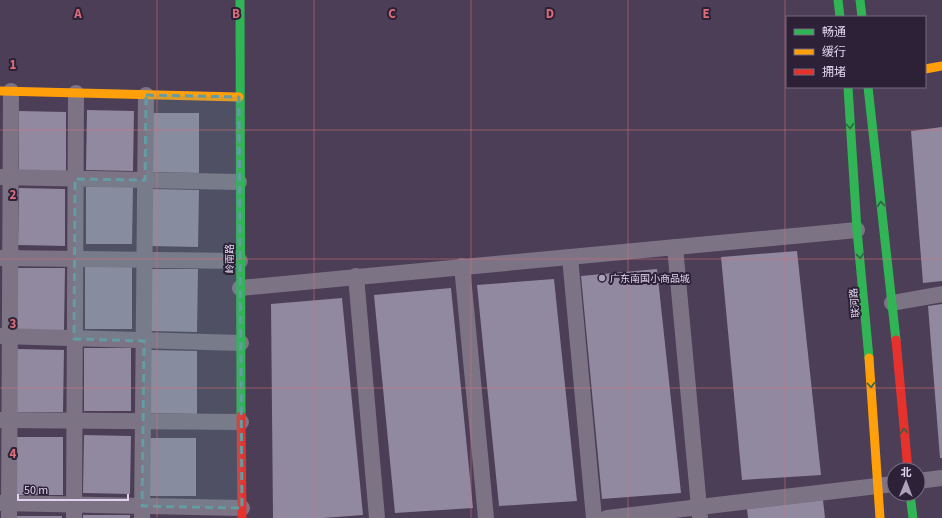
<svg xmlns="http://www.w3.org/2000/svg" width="942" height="518" viewBox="0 0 942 518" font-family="'Source Sans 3','Noto Sans SC',sans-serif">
<rect width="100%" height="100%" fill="#4b3e56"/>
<g fill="#90899f">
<path d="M87,110L134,111L133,171L86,170Z"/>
<path d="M19,111L66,112V172L19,171Z"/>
<path d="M153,113H199V173L152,172Z"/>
<path d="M942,127V281L923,283L911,131Z"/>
<path d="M86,187H133L132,244H86Z"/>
<path d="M19,188L65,189V246L18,245Z"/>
<path d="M152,189L199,190L198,247L151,246Z"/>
<path d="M797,251L821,475L742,480L721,257Z"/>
<path d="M85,266L132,267V329H85Z"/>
<path d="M18,268H65L64,330H17Z"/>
<path d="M151,269H198L197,332L151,331Z"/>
<path d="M657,269L681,493L602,499L581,276Z"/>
<path d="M554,279L577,501L499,506L477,285Z"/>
<path d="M451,288L473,508L395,513L374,295Z"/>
<path d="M342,298L363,515L323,518H273L271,304Z"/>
<path d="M942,304V458H940L928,306Z"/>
<rect x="84" y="348" width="47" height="63"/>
<path d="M17,349L64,350L63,412H17Z"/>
<path d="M150,350L197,351V414L150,413Z"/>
<path d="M84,435L131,436L130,494L83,493Z"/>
<rect x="16" y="437" width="47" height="58"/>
<path d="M150,438H196V496H149Z"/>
<path d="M823,500L825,518H748L747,509Z"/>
<rect x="83" y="515" width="47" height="3"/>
<rect x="16" y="516" width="46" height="2"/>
</g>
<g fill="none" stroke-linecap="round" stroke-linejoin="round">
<g stroke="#7c7385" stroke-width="16">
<path d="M0,177L239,182"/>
<path d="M675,247L700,518"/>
<path d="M570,257L594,518"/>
<path d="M0,258L240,261"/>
<path d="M462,266L486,518"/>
<path d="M356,276L377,518"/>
<path d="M240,288L857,230"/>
<path d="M892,303L942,294"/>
<path d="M0,336L241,343"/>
<path d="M0,420L241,422"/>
<path d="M918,481L942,478"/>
<path d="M0,503L242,508"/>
<path d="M9,518L11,91"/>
<path d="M74,518L76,93"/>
<path d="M142,518L146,95"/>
<path d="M607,518L894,484"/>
</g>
<g stroke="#30b455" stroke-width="9">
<path d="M240,0L241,416"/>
<path d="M838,0L840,17"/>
<path d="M860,0L862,17"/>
<path d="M848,87L857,230L869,358"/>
<path d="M868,87L896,340"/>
<path d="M910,494L913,518"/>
</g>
<g stroke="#ff9f0a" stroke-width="9">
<path d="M925,69L942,66"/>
<path d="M0,91L239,97"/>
<path d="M869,358L880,518"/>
</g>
<g stroke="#e5322d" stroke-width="9">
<path d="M896,340L908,470"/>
<path d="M241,416L242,518"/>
</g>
</g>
<defs><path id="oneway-chevron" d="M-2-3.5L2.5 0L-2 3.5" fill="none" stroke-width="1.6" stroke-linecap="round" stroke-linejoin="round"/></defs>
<g stroke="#2e6344">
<use href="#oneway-chevron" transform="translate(850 126) rotate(86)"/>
<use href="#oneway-chevron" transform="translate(881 204) rotate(-96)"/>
<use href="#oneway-chevron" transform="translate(860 256) rotate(84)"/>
<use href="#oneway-chevron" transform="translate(871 385) rotate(86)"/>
<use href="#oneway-chevron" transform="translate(904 431) rotate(-95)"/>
</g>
<path fill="#639ca2" fill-opacity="0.2" stroke="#639ca2" stroke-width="3" stroke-dasharray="8 5" stroke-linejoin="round" d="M146,95L239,97L242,508L142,506L144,341L74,339L75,179L145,180Z"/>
<path fill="none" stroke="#db6d78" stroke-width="1" stroke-opacity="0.55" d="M157,0V518M314,0V518M471,0V518M628,0V518M785,0V518M0,130H942M0,259H942M0,388H942"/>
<circle fill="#ada0b9" stroke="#2c2136" stroke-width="1.5" cx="602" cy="278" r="4"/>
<g text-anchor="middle" stroke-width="4" stroke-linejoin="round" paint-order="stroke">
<g font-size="10" fill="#e2d4ef" stroke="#2c2136">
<text transform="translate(229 259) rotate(-90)" y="4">岭南路</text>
<text transform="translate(854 303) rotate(-95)" y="4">联河路</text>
</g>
<g font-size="10" fill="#e2d4ef" stroke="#2c2136" text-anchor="start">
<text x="610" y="282">广东南国小商品城</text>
</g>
</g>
<g font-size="13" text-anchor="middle" font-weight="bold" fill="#db6d78" stroke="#2c2136" stroke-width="4" stroke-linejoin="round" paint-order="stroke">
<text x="78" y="18">A</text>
<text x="236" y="18">B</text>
<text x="392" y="18">C</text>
<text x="550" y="18">D</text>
<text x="706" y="18">E</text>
<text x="13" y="69">1</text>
<text x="13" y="199">2</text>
<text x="13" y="328">3</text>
<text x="13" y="458">4</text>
</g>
<rect x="786" y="16" width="140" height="72" fill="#2c2136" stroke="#756980"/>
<rect x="794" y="29" width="20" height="6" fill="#30b455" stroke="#756980"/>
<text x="822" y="36" font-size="12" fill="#e2d4ef">畅通</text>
<rect x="794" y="49" width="20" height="6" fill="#ff9f0a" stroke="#756980"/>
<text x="822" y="56" font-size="12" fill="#e2d4ef">缓行</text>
<rect x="794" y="69" width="20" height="6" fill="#e5322d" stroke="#756980"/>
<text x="822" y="76" font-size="12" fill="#e2d4ef">拥堵</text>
<g transform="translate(906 482) rotate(1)"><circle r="19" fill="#2c2136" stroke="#756980"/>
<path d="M0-3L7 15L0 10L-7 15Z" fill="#ada0b9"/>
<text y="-6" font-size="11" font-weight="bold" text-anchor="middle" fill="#e2d4ef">北</text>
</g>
<path d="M18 494v6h110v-6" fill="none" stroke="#e2d4ef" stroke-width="2"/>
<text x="24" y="494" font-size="12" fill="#e2d4ef" stroke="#2c2136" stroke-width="3" paint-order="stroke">50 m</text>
</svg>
